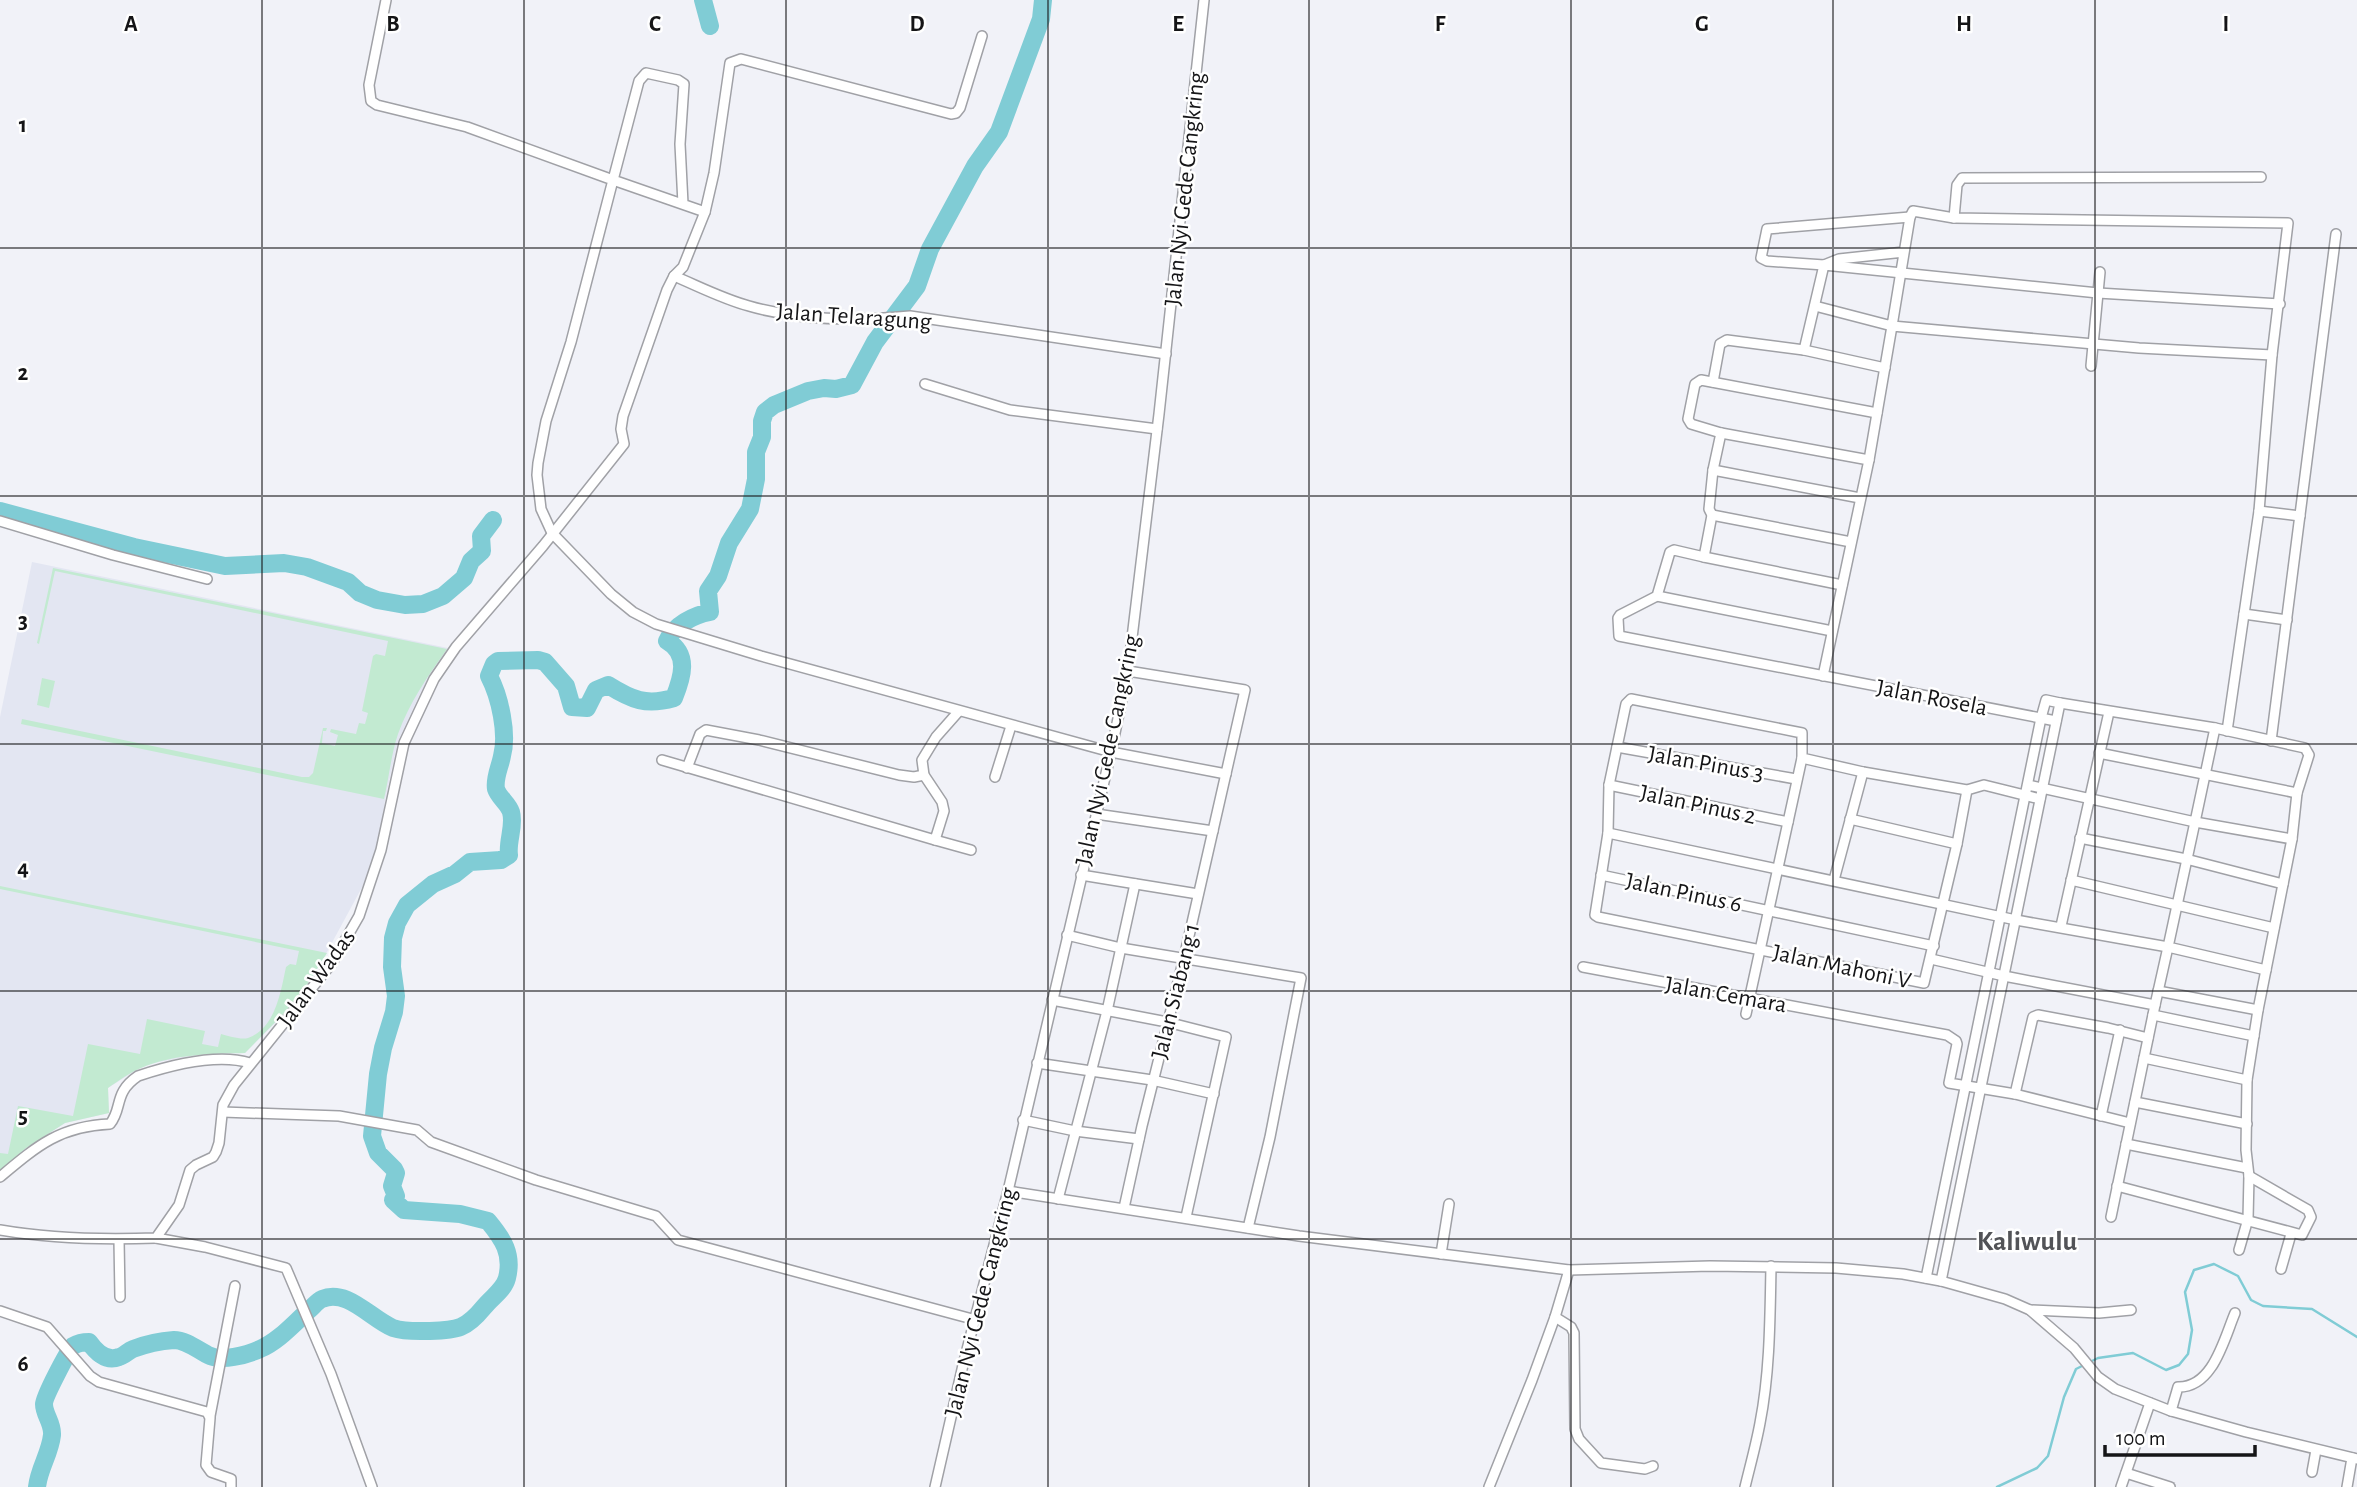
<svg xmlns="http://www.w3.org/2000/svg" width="2357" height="1487" viewBox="0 0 2357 1487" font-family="'Alegreya Sans',sans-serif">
<rect width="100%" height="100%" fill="#f1f2f8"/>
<path fill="#e3e6f2" d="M32,562L448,648L421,692L398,741L385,800L380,837L367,878L321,963L299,999L245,1053L201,1054L153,1063L138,1069L108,1088L109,1113L65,1123L27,1148L0,1171V717Z"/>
<g fill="#c2ead1">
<path d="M53,568L447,649C428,676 409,703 398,734C391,755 389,778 384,799L21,724L22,719L302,777H309L313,773L323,728H327L326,731H323L322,743L335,746L338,735L330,732L331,729L356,734L359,723L365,724L368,713L362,711L373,656L376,654L385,656L388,641L55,571L39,644L37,643Z"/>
<path d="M42,678L55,681L49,708L37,705Z"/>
<path d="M0,886L327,953L298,999L245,1053C211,1054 173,1054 141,1068C129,1073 118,1081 108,1088L109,1113L65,1123L26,1148L0,1171V1153L8,1154L18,1106L73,1116L88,1044L140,1054L147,1019L205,1031L202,1044L218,1047L221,1034C229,1036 241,1040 248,1038C276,1028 281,990 286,967L290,964L296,965L299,951L0,889Z"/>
</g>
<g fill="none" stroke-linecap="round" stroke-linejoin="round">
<g stroke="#80ccd5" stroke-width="2.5">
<path d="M2090,1362L2098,1358L2133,1353L2166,1370L2179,1365L2188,1354L2192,1330L2185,1292L2194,1270L2214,1264L2238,1276L2251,1300L2263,1306L2312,1309L2357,1337"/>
<path d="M1997,1487L2037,1468L2048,1456L2064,1397L2076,1369L2084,1365"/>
</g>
<g stroke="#80ccd5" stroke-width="18">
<path d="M703,0L710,26"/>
<path d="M0,511L134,547L225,566L284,563L307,567L348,582L360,593L377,600L405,605L423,604L443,596L464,578L471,561L482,551L481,536L493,520"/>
<path d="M37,1487C39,1468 50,1454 52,1435C53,1423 44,1415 44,1404C44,1397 68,1351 73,1346C78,1343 83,1342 89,1342C96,1352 106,1362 119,1357C124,1356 128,1351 133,1349C146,1344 160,1341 174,1340C186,1340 198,1350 208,1355C221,1362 247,1355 260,1349C279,1341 294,1323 309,1310C313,1307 317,1301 322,1299C347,1288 371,1319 393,1328C405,1332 417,1331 430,1331C458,1330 466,1329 484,1307C492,1297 504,1290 507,1278C513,1254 503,1239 488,1221L460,1214L404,1210L393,1200L396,1196L392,1186L396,1173L394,1169L378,1153L372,1136L378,1074L383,1048L394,1012L396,996L392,967L393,938L397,923L407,905L433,884L455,874L470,862L501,860L509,855C507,841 515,826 511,812C508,803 499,798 496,789C494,778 500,767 502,756C508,734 500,697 489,676L494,664L498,661L538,660L545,662L566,686L572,707L587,708L596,690L608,685C632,700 646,706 674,698C682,678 690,654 667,641C674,625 694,615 710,612L708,591L718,576L729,543L750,509L756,479V452L762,437V421L765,412L774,405L808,391L824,388L836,389L852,385L875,342L917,286L930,249L975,166L999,132L1041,19L1043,0"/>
</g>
<g stroke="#a0a1a6" stroke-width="12">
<g id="minor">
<path d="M386,0L369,85L371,101L377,105L467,127L613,180L571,342L546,421L538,463L537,475L541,509L552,533L611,594L633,612L656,624L761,656L1111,752L1226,774"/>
<path d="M683,204L680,144L684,84L678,80L646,73L639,81L613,180L705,212"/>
<path d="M1910,217L1913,211L1954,218L2288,223L2272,355L2259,511L2227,731"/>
<path d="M1954,218L1957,185L1962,178L2261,177"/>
<path d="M674,276C698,286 723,299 749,306C800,321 858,321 910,316L1166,354"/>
<path d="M1815,306L1892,326L1910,217L1767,229L1761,258L1767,261L1824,265L1839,259L1904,252"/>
<path d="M1804,350L1824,265L2098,293L2280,304"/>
<path d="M2091,366L2100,272"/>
<path d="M1713,382L1720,344L1727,340L1804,350L1885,368"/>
<path d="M925,384L1010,410L1157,429"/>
<path d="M1721,433L1713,470L1709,509L1712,515L1704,557L1674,550L1670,552L1657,596L1620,615L1618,618L1619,636L2056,721"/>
<path d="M1869,460L1892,326L2139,348L2272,355"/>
<path d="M1713,470L1860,498"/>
<path d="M2259,511L2300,516"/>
<path d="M1712,515L1851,542"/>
<path d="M0,521L113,555L207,579"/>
<path d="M1704,557L1842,585"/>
<path d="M1657,596L1832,631"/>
<path d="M2244,614L2287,620"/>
<path d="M1823,676L1869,460L1721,433L1691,424L1688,419L1695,384L1701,380L1877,413"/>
<path d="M2215,728L2305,748L2309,755L2297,793L2292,839L2258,1010L2247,1080L2246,1150L2249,1176L2248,1219L2239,1250"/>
<path d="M2271,741L2336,234"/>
<path d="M1617,747L1796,779"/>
<path d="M2099,753L2297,793"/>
<path d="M662,760L935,840L944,811L942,802L924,775L922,760L936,737L959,711"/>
<path d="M687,768L700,734L706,730L759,740L899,775L914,777L924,775"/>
<path d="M995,777L1011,726"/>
<path d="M1609,785L1788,822"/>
<path d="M2028,785L2195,822L2215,728L2060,703"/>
<path d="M1967,790L1957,844L1924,983L1598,917L1595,915L1608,833L1609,785L1626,704L1631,699L1802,733V758L1863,772L1967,790L1984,785L2040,799"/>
<path d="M1096,814L1213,831"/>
<path d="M1850,819L1957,844"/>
<path d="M1608,833L2016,920L2168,947L2155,1005"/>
<path d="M2080,838L2186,859L2283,884"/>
<path d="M935,840L971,850"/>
<path d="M1081,875L1198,894"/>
<path d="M1601,875L1934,946"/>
<path d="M1834,880L1863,772"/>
<path d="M2071,880L2274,928"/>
<path d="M2061,926L2109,712"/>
<path d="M1067,935L1121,948L1301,978L1270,1137L1248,1228"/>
<path d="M1931,959L2004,976L2155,1005L2111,1217"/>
<path d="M1583,967L1947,1035L1956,1041L1957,1044L1949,1083L2015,1094L2130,1123"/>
<path d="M2266,970L2168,947L2195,822L2292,839"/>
<path d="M2158,991L2258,1010"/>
<path d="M1052,1000L1167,1022L1226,1037L1186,1217"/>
<path d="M1746,1014L1802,758"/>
<path d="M2153,1015L2254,1036"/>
<path d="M2144,1058L2247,1080"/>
<path d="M1037,1063L1152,1080L1214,1094"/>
<path d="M2015,1094L2033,1017L2038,1015L2108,1028L2148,1038"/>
<path d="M2135,1102L2247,1124"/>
<path d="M223,1112L339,1116L417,1130L431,1142L536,1180L656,1216L678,1240L976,1320"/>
<path d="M2101,1116L2120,1030"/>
<path d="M1023,1120L1075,1131L1139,1139"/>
<path d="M2126,1144L2247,1168"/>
<path d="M0,1177C37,1146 60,1126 110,1124C123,1108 113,1093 138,1076C171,1065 217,1053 250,1063"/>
<path d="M2117,1186L2302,1235L2311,1217L2308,1210L2249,1176"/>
<path d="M1008,1191L1299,1236L1569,1270L1710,1266L1836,1268L1903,1274L1941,1281L2005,1299L2030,1310L2074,1348L2098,1377L2115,1389L2171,1411L2246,1432L2357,1459"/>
<path d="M1058,1199L1107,1011L1135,884"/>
<path d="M1124,1208L1142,1126L1184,958L1245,690L1128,671"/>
<path d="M0,1230C52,1239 103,1240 156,1238L179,1205L190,1170L196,1165L213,1157L216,1152L219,1143L223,1105L234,1085L332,963L359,916L381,850L404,743L434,679L456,647L543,546L624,444L621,429L623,416L667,290L674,276L683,267L705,212L714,173L730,63L741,59L951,114L956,113L960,108L982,36"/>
<path d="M156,1238L205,1247L286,1268L331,1374L372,1487"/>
<path d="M119,1240L120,1297"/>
<path d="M1441,1254L1449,1204"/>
<path d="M2281,1269L2291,1234"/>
<path d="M1926,1278L2041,718L2046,700L2060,703L1941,1281"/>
<path d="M2030,1310L2099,1313L2131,1310"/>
<path d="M0,1311L47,1327L90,1376L99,1382L207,1412L210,1418L206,1465L211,1472L231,1479V1487"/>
<path d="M1555,1317L1571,1327L1574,1333L1575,1429L1579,1439L1601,1463L1645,1469L1653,1466"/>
<path d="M2171,1411L2178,1387C2213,1388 2224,1339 2235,1313"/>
<path d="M210,1416L235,1286"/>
<path d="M2312,1472L2316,1450"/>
<path d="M2126,1473L2170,1487"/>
<path d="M935,1487L963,1365L1008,1191L1111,752L1128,671L1159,414L1204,0"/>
<path d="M1489,1487L1532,1380L1555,1317L1569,1270"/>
<path d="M1745,1487C1750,1466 1756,1445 1760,1423C1770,1372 1770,1318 1771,1266"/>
<path d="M2121,1487L2150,1403"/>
<path d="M2347,1487L2352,1458"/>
</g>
</g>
<use href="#minor" stroke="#fff" stroke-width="9"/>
</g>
<path fill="none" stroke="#151517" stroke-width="2" stroke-opacity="0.55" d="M262,0V1487M524,0V1487M786,0V1487M1048,0V1487M1309,0V1487M1571,0V1487M1833,0V1487M2095,0V1487M0,248H2357M0,496H2357M0,744H2357M0,991H2357M0,1239H2357"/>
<g text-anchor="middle" stroke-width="5" stroke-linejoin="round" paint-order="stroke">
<g font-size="24" fill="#151517" stroke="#fff">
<text transform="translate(1184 189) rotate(-84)" y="8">Jalan Nyi Gede Cangkring</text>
<text transform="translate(854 316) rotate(4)" y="8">Jalan Telaragung</text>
<text transform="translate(1932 697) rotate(11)" y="8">Jalan Rosela</text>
<text transform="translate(1107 750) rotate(-78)" y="8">Jalan Nyi Gede Cangkring</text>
<text transform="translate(1706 763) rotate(10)" y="8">Jalan Pinus 3</text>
<text transform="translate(1698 804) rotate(12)" y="8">Jalan Pinus 2</text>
<text transform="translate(1684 892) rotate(12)" y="8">Jalan Pinus 6</text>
<text transform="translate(1842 966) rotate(12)" y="8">Jalan Mahoni V</text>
<text transform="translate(316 978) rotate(-54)" y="8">Jalan Wadas</text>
<text transform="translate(1175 991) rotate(-76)" y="8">Jalan Siabang 1</text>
<text transform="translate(1726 994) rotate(10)" y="8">Jalan Cemara</text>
<text transform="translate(980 1302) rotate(-76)" y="8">Jalan Nyi Gede Cangkring</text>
</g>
<g font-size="28" font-weight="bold" fill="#525357" stroke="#fff">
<text x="2027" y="1250">Kaliwulu</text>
</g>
</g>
<g font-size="23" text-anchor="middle" font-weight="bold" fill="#151517" stroke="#fff" stroke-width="5" stroke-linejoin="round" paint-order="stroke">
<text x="131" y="31">A</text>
<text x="393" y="31">B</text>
<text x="655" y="31">C</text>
<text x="917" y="31">D</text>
<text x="1178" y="31">E</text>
<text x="1440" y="31">F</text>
<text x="1702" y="31">G</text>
<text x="1964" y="31">H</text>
<text x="2226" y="31">I</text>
<text x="23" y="132">1</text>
<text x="23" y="380">2</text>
<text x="23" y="628">3</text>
<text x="23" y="875">4</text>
<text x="23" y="1123">5</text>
<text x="23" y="1371">6</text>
</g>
<path d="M2105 1445v10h150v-10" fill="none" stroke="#151517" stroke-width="3.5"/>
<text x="2116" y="1445" font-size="21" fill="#151517" stroke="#ffffff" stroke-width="5" paint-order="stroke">100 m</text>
</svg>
